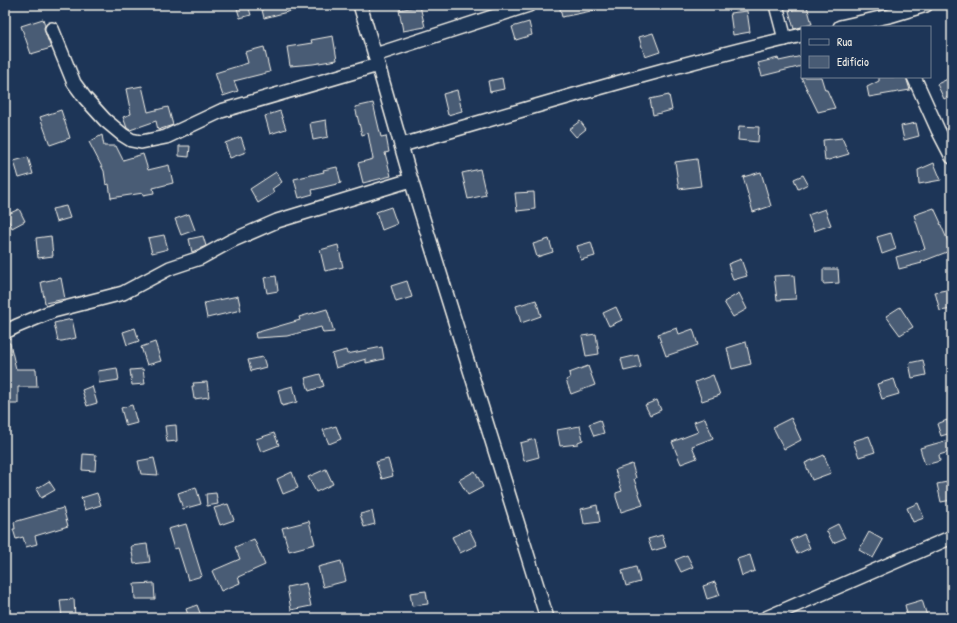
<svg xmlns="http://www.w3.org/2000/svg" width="957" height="623" viewBox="0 0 957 623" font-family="'Patrick Hand',sans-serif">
<rect width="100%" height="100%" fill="#1d3557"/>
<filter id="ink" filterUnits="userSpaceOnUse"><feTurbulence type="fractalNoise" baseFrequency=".025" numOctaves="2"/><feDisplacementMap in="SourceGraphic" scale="8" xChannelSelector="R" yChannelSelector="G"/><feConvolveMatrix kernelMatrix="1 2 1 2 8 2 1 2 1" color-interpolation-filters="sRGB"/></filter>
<g filter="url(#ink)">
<g fill="#485b74" stroke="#f4f1e8">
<path d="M236,5H248L251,15L240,18Z"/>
<path d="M267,5H299V9L264,18L261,6Z"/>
<path d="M559,5H596V10L562,17Z"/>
<path d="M420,6L425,27L403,31L399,10Z"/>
<path d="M807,6L812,24L794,29L789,11Z"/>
<path d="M747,11L750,32L733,35L730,13Z"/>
<path d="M43,19L45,25L44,28L45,32L51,48L31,54L21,26Z"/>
<path d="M529,22L532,35L516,40L512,27Z"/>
<path d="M653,33L660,52L645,57L639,37Z"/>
<path d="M333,36L337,60L313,64L290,66L287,47L312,43L311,40Z"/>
<path d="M264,47L270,72L234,81L238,91L223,96L215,73L248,63L245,52Z"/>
<path d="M802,56V66L762,76L758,63L778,58L779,61Z"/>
<path d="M801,77H821L825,90H827L835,108L818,112Z"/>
<path d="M879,77H906L910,90L869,97L867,87L879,81Z"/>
<path d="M952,77V95L944,99L937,84Z"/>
<path d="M502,78L504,89L490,92L488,81Z"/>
<path d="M142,86L148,112L168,107L173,125L158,130L156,121L130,130L127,128L123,117L131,114L126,89Z"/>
<path d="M457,90L462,111L448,115L443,94Z"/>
<path d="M669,95L672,110L653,115L650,99Z"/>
<path d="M373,103L381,137L386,136L389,152L385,153L391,176L363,183L358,163L373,159L368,133L362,135L355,107Z"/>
<path d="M61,110L70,138L50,145L40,117Z"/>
<path d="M280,111L286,129L270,134L265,116Z"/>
<path d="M326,120L328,137L313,140L310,123Z"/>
<path d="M580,121L586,129L576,137L569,129Z"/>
<path d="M916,123L919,136L904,140L901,126Z"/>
<path d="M739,126L759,127L758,142L738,140Z"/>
<path d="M102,135L104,146H116L123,160L143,154L148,170L169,165L173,183L153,188L154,193L143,195V193L111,198L109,184L106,185L104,171L89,142Z"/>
<path d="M241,137L246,152L230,158L225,143Z"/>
<path d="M842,138L849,154L825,161L823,140Z"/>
<path d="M179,146H190L189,157L179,156Z"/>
<path d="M28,157L33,174L19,178L14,161Z"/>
<path d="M697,159L701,186L679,189L675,162Z"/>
<path d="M934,163L941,180L919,184L918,170Z"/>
<path d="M337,167L341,183L312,190L313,194L299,198L294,179L324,172L323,170Z"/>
<path d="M480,169L486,195L468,199L462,173Z"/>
<path d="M276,172L282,182L272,189L274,193L258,203L250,189Z"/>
<path d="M761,172L771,206L753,212L743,177Z"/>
<path d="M803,175L808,184L798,189L794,179Z"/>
<path d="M534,192L535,209L517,211L515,193Z"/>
<path d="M66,206L70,218L56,222L52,209Z"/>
<path d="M391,207L397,224L382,230L376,212Z"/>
<path d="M934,208L941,223H940L952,250L921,262L922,263L899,269L896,257L925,249L914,215Z"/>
<path d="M19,209L25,221L12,228L6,215Z"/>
<path d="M825,209L831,225L814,231L808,215Z"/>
<path d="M189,214L195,230L181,235L175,219Z"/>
<path d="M891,233L896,249L882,254L877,237Z"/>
<path d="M164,235L168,249L152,253L148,238Z"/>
<path d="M51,236L53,256L38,258L36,238Z"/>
<path d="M203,236L206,246L192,252L189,239Z"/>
<path d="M549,239L553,252L537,257L533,244Z"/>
<path d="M591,242L595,256L581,260L577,246Z"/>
<path d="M338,245L343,267L325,271L320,250Z"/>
<path d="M741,259L747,276L733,280L728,264Z"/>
<path d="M823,269H838L839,283L823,284Z"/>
<path d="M794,275L796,299L777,300L774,276Z"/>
<path d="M276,276L278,291L267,293L264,278Z"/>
<path d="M61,278L65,299L45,303L41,282Z"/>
<path d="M407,281L412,297L396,302L391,286Z"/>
<path d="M952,289V309L940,311L935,292Z"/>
<path d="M739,293L747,309L733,317L724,302Z"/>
<path d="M238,296L241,310L207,318L204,303Z"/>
<path d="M536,300L541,316L521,323L516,306Z"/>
<path d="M616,307L622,320L609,326L603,313Z"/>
<path d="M900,307L913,327L900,335L886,316Z"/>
<path d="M327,309L334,332L323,333L321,327L287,336L256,338L255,333L300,320L299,317Z"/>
<path d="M72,319L76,338L62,341H58L54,323Z"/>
<path d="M135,328L139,341L127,345L123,332Z"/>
<path d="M677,328L679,334L693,329L698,345L666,356L658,334Z"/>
<path d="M596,334L599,354L586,356L582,336Z"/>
<path d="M155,342L161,361L147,365L141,347Z"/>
<path d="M746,342L751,364L732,369L727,348Z"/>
<path d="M5,343H10L16,369H36L37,387H18V404H5Z"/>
<path d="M382,347L384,359L366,363V359L336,368L332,354L346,350L347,354Z"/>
<path d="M638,355L641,367L624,371L621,359Z"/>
<path d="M263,357L266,367L251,371L248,360Z"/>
<path d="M923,360L926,375L912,378L909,363Z"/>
<path d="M588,366L595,385L571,394L566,380L570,378L569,373Z"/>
<path d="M117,368L119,380L99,383L98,371Z"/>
<path d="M143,369L145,384L132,385L130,370Z"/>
<path d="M320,374L324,386L309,391L305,378Z"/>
<path d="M713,375L720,395L702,401L695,382Z"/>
<path d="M894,379L899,394L882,399L877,384Z"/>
<path d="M207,382L209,397L194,399L192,386H194L193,383Z"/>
<path d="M92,386L97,403L87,406L82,390Z"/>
<path d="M293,386L297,402L282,406L278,390Z"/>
<path d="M657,400L661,410L650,415L645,405Z"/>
<path d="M132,405L137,423L126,426L121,408Z"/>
<path d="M705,418L713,438L692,446L697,458L681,464L672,442L698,432L694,422Z"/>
<path d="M791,418L801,440L784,449L773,427Z"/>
<path d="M600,420L604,433L594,436L589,424Z"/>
<path d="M947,420L951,433L941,436L937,424Z"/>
<path d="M176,425L177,441L167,442L165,426Z"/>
<path d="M336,426L341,439L329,444L323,430Z"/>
<path d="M580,426L583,440L578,442V444L560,446L557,430Z"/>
<path d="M274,433L279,445L261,452L256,439Z"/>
<path d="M869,436L875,452L859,457L853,441Z"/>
<path d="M535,439L539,457L524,461L520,443Z"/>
<path d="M952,439V451L939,455L940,461L925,465L920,448Z"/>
<path d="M83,454L96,455L95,471L82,470Z"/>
<path d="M824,455L831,473L812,480L805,463Z"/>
<path d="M154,458L158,475L141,474L138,461Z"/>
<path d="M388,459L393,476L382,479L376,462Z"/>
<path d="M632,464L636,478L634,479L643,505L621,512L616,497V493L622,491L615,470Z"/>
<path d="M326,469L333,484L316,492L308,477Z"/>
<path d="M475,471L483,487L468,495L459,480Z"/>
<path d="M292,472L298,488L283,494L277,479Z"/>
<path d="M49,481L55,490L41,498L36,489Z"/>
<path d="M952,481V500L941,502L937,484Z"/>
<path d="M196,487L201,504L183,509L178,493Z"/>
<path d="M97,493L101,505L85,510L81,498Z"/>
<path d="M216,493L218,504L207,506L206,494Z"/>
<path d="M918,503L924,518L913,522L907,508Z"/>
<path d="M228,504L234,520L220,525L214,508Z"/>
<path d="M597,505L600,522L584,524L581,509Z"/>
<path d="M63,508L68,526L35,536L37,544L26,547L23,537L16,539L13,529H15L14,522Z"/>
<path d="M372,511L375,524L364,527L360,514Z"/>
<path d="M309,521L315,544L289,551L282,528Z"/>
<path d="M186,524L202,576L188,580L178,548L174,549L168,529Z"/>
<path d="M838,524L845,538L833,543L826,530Z"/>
<path d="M469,529L477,545L460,553L452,537Z"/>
<path d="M869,532L883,540L873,558L859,550Z"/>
<path d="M804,534L810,548L797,554L791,540Z"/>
<path d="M662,535L666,547L652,551L648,539Z"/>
<path d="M254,539L265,565L238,577L240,583L221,591L212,571L240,559L235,547Z"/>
<path d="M147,544L150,562L134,564L131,546Z"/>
<path d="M687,555L693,567L681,572L675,560Z"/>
<path d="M750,555L755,571L742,576L737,559Z"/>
<path d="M341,561L346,581L323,587L318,567Z"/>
<path d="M636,567L640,582L626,586L622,571Z"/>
<path d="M715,582L720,595L707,599L703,586Z"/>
<path d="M154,583L155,599H135L134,584Z"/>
<path d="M306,583L311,606L291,610L287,587Z"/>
<path d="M426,591L428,604L412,606L410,593Z"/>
<path d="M74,599L75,617H62L60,600Z"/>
<path d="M922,600L927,616L920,618H908L905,605Z"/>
<path d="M197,605L202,618H189L186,609Z"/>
</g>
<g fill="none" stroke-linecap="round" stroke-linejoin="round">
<g stroke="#f4f1e8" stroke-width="16">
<g id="street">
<path d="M360,5L378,65L411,180L547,618"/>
<path d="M776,5L785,39"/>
<path d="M840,27L889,16L926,5"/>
<path d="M52,29L74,83L85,98L105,120L123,135L131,140L141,142L166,137L221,111L378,65"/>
<path d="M375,55L529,5"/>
<path d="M914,77L938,130L952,157"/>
<path d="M402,145C534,107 667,66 802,35"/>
<path d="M5,332L17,326L53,311L123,293L170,268L200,258L231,241L277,221L411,180"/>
<path d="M766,618L952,537"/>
</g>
</g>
<use href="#street" stroke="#1d3557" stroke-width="13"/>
</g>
</g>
<rect width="957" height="623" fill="none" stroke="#1d3557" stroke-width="20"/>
<rect x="10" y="10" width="937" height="603" fill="none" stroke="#f4f1e8" stroke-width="1.5" filter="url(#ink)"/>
<rect x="801" y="26" width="130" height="52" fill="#1d3557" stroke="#738091"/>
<rect x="809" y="39" width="20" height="6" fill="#1d3557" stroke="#738091"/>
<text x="837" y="46" font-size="12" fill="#f4f1e8">Rua</text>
<rect x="809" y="56" width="20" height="12" fill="#485b74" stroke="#738091"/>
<text x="837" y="66" font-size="12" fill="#f4f1e8">Edifício</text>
</svg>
